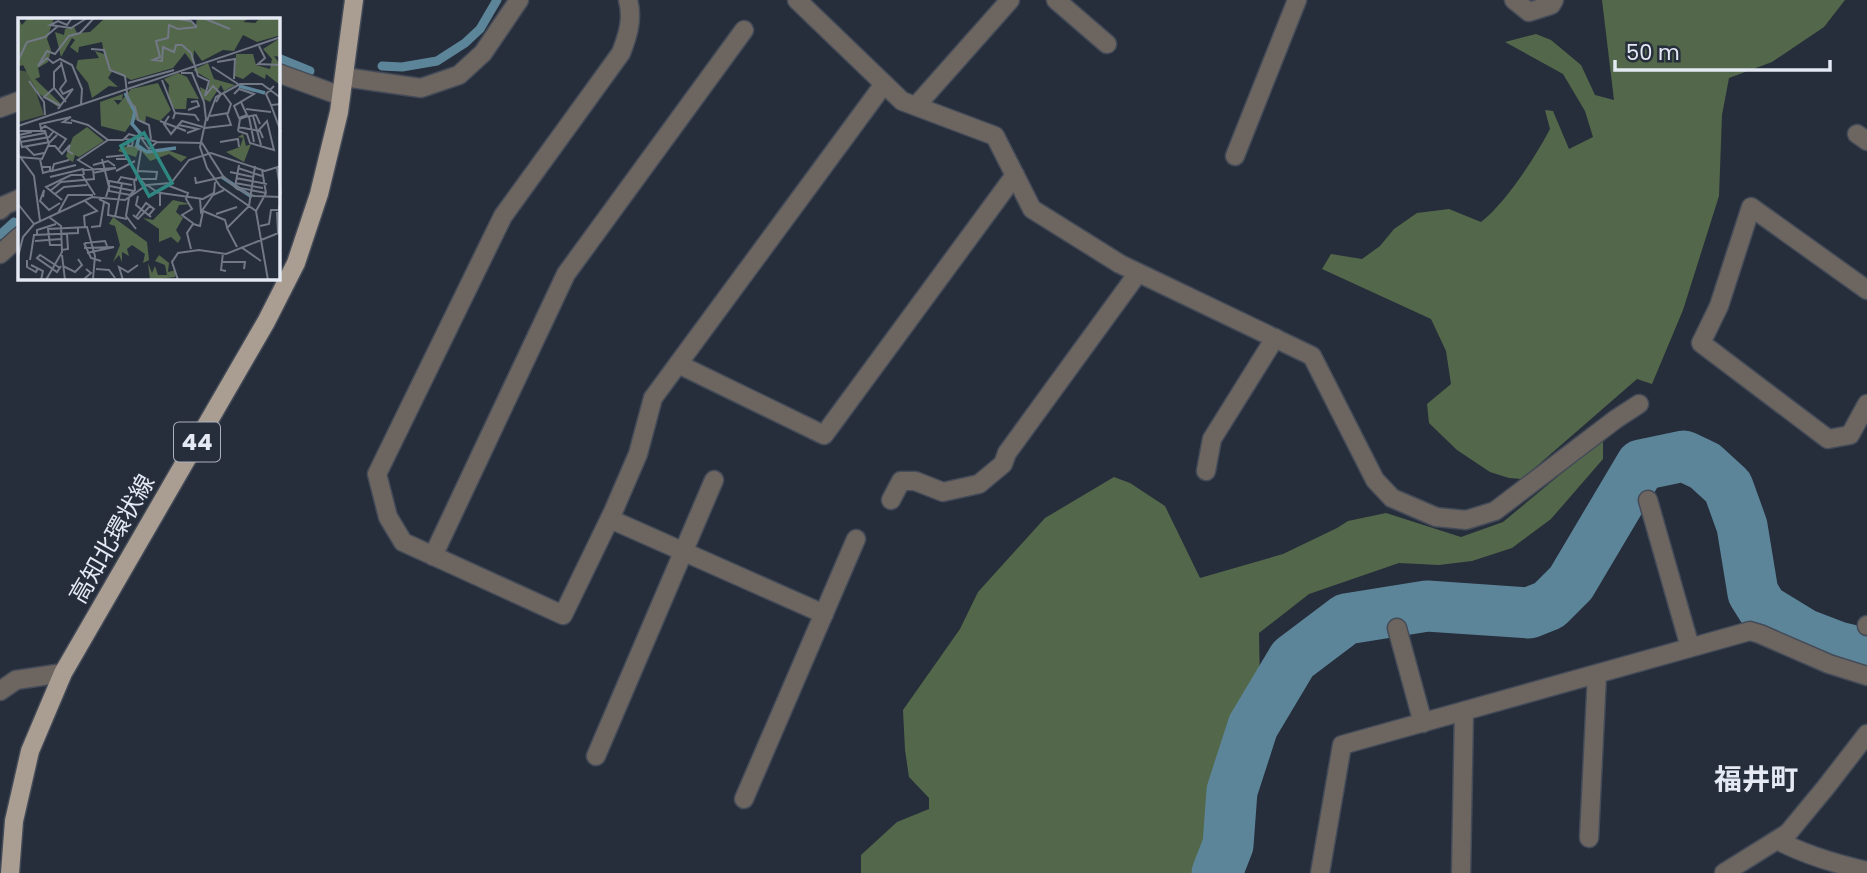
<svg xmlns="http://www.w3.org/2000/svg" width="1867" height="873" viewBox="0 0 1867 873" font-family="Poppins,'Noto Sans JP',sans-serif">
<rect width="100%" height="100%" fill="#262d3b"/>
<g fill="#53684a">
<path d="M1602,0H1845L1824,27L1772,62L1729,78L1722,115L1719,196L1683,310L1652,384L1637,379L1522,479L1509,478L1490,472L1457,450L1429,423L1427,404L1451,384L1446,351L1431,319L1322,269L1331,254L1362,259L1380,246L1394,229L1417,213L1449,209L1481,222C1505,204 1536,156 1550,129L1545,110L1553,111L1569,149L1593,137L1585,111L1563,74L1505,42L1536,34L1551,40L1581,65L1595,95L1614,100Z"/>
<path d="M1603,439V459L1551,519L1512,548L1472,561L1439,565L1399,563L1309,594L1259,633L1260,689L1209,792L1214,858L1209,873H861V855L897,822L929,809V798L909,777L905,750L903,710L960,629L978,592L1045,518L1114,477L1130,483L1165,506L1200,578L1283,554L1337,528L1348,521L1386,513L1461,537L1503,522Z"/>
</g>
<g fill="none" stroke-linecap="round" stroke-linejoin="round">
<g stroke="#5d8599" stroke-width="9">
<path d="M278,58L310,71"/>
<path d="M382,66L402,67L437,61L465,43L480,29L497,0"/>
<path d="M0,235L14,222"/>
</g>
<path stroke="#5d8599" stroke-width="51" d="M1217,873L1228,845L1232,791L1253,726L1293,659L1346,619L1427,606L1529,613L1549,605L1571,583L1641,465L1684,456L1705,466L1728,487L1742,526L1753,593L1763,609L1804,634L1838,647L1867,654"/>
<g stroke="#444b58" stroke-width="21">
<g id="street">
<path d="M628,0C633,19 628,35 621,53L503,216L377,474L388,517L403,542L563,615L613,512L638,454L653,398L884,84"/>
<path d="M797,0L902,101L995,136L1032,209L1120,264L1312,356L1375,480L1392,498L1436,517L1466,520L1495,511L1616,419L1639,404"/>
<path d="M1056,0L1107,44"/>
<path d="M1514,0L1529,12L1551,5L1554,0"/>
<path d="M278,73L341,96"/>
<path d="M344,77L421,88L459,75L483,53L519,0"/>
<path d="M916,106L1010,0"/>
<path d="M0,108L19,101"/>
<path d="M1857,134L1867,141"/>
<path d="M1235,156L1297,0"/>
<path d="M0,210L5,205L19,199"/>
<path d="M0,254L19,237"/>
<path d="M1867,290L1751,207L1719,306L1701,343L1828,439L1850,435L1867,404"/>
<path d="M678,364L824,435L1015,175"/>
<path d="M1206,471L1212,439L1275,338"/>
<path d="M891,500L901,481H915L943,492L979,484L1003,464L1007,453L1138,273"/>
<path d="M1648,500L1690,647"/>
<path d="M610,519L824,614"/>
<path d="M433,556L566,274L744,30"/>
<path d="M1867,625V626"/>
<path d="M1397,628L1423,723"/>
<path d="M0,691L16,680L63,673"/>
<path d="M596,756L714,480"/>
<path d="M744,799L856,539"/>
<path d="M1589,838L1597,674"/>
<path d="M1777,840C1805,855 1836,864 1867,871"/>
<path d="M1320,873L1342,745L1750,631L1760,634L1829,664L1867,676"/>
<path d="M1461,873L1464,711"/>
<path d="M1724,873L1788,833L1826,787L1867,734"/>
</g>
</g>
<g stroke="#444b58" stroke-width="21">
<path id="primary" d="M10,873L14,821L30,751L63,673L266,322L296,263L319,194L339,112L354,0"/>
</g>
<use href="#street" stroke="#6c6560" stroke-width="18"/>
<use href="#primary" stroke="#aa9d91" stroke-width="18"/>
</g>
<g text-anchor="middle" stroke-width="7" stroke-linejoin="round" paint-order="stroke">
<rect fill="#262d3b" stroke="#abb1bc" stroke-width="2" x="174" y="422.5" width="46" height="39" rx="5"/>
<g font-size="23" font-weight="bold" fill="#e4e9f3">
<text x="197" y="450">44</text>
</g>
<g font-size="24" fill="#e4e9f3" stroke="#262d3b">
<text transform="translate(112 539) rotate(-60)" y="8">高知北環状線</text>
</g>
<g font-size="28" font-weight="bold" fill="#e4e9f3" stroke="#262d3b">
<text x="1756" y="789">福井町</text>
</g>
</g>
<g transform="translate(18 18)">
<rect width="262" height="262" fill="#262d3b"/>
<path d="M0,52L11,54L26,97L1,104Z" fill="#495842"/>
<path d="M0,0L4,7L10,0H36L29,21L33,32L30,44L20,50L22,59L17,61L43,86L40,89L20,75L5,47L0,49ZM87,0H168L178,7L179,0H232L225,4L237,5L242,0H262L263,17L239,24L225,17L216,33L205,32L184,43L176,32L175,46L167,35L155,50L113,62L95,52L90,60L100,69L91,68L74,80L70,65L58,50L60,42L81,40L77,33L86,36L84,24L61,29L60,35L52,29L57,22L54,20L43,39L37,14L46,17L47,11L56,9L59,15L72,14ZM262,20V39L256,38L262,46V67L248,56L247,61L234,54L225,61L217,58L218,36H235L238,47L252,51L254,41L245,31ZM190,45L196,61L217,67L206,73L203,67L192,84L184,80L182,69L190,73L192,62L175,52ZM160,55L169,59L181,81L169,80L168,91H157L150,80L151,67L146,61ZM140,65L153,92L142,103L128,98L127,106L116,101L107,114L83,108L82,84L105,76L104,82H96L100,87L113,71ZM69,109L86,123L61,139L57,137L55,144L51,142L48,138L55,119ZM225,116L228,128L233,126L226,144L208,134L222,129L225,120L220,119ZM119,128L129,135L146,131L169,139L163,144L151,136L132,143L121,130L118,139L100,133L103,129ZM155,182L173,186L161,187L158,194L165,200L158,212L163,220L160,225L153,219L141,224V211L125,200L135,202ZM95,199L129,224L131,242L125,245L127,236L114,227L109,231L111,238L104,234V244L101,237L95,244L102,227L97,208L91,206ZM141,237L151,245L150,254L158,252L157,259L132,262L130,245L134,255L137,248L140,257H149L147,247L137,243Z" fill="#53684a"/>
<path fill="none" stroke="#5d8599" stroke-width="3.5" d="M221,68L247,75M107,75L117,94L114,106L122,115L119,127L129,134L158,130M204,159L234,179"/>
<path fill="none" stroke="#727885" stroke-width="2" d="M54,0L49,7L40,3L32,7L53,10L69,0M152,0L173,3L179,9M185,0L212,11M179,9L160,11L151,7L150,20L138,23L142,39L135,42L144,43L145,29L156,34L158,27H164L173,35L180,58L191,63L187,78L195,68L203,76L198,84M241,28L247,40L240,46L263,47M73,31L86,32L92,52L107,58L110,83L117,89L120,102L131,107L133,121M0,43L9,24L27,19L40,8M199,44L217,41L216,61M43,47L36,54V70L48,84M194,49L220,66M163,55H174L186,84L188,101L182,129L189,150L202,168L238,193L250,262M144,62L157,95M11,63L26,84L27,97M110,65L156,52M36,70L26,79L43,88M216,76L221,71L236,76L216,88L221,100L229,97L223,84M263,86L253,87L263,114M63,87L64,71L54,47L42,41L35,45L29,40L20,48L29,33L37,36L51,18L62,15L76,0M253,87L248,76L256,68M40,91L55,71L45,76L42,71L48,63L43,44M228,91L253,94M170,92L181,88L179,83L173,84M151,98L146,106L153,116L164,103L185,109M192,98L210,95L213,86L205,75M235,98L243,127M231,99L236,124M155,101L157,95L177,97L181,103M53,102L70,107L90,122H105L111,116L139,124L184,125L205,158L219,171L236,178L263,179M142,103L168,113M189,103L198,79L222,66H244L263,80M161,107L180,111L169,115M0,108L263,19M220,109L242,113L245,120M187,110L213,107L209,96M0,113H27L31,126L24,141L1,139M220,113L229,116L232,125L256,132L249,103L240,113M220,113L222,101L227,99L238,97L242,106M14,114L1,117L4,129L32,124L39,117M121,117L131,131L139,124M1,120L27,115M107,121L115,122L114,128H110L111,122M3,124L31,119L35,114M202,124L220,121L221,129M30,128H37L44,136L52,127L50,133L55,136M8,129L16,137L26,135M40,132L48,121L27,108L23,111L22,106L53,99L45,104L54,105M0,136L16,158L22,203M88,139L108,137V141H98M22,141L25,155L32,153V149H24M84,141L91,169L88,179M51,142L36,146L34,153L58,147M75,147L90,143L97,148M221,147L217,169L248,175M220,150L244,158M259,150L263,176M75,151L60,142L90,122M65,152L98,150M98,153L117,143M120,153L139,154L138,161H122L128,168M212,154L235,159M75,155L98,150M32,159L65,151L66,157M177,159L178,165L205,159M218,160L249,166M100,164L103,159L118,162L123,133L117,128M217,165L245,170M114,167L91,163V173L112,177L117,172L116,161M129,167L142,176V188M149,167L170,175L168,181L174,191L164,197L176,206M92,168L116,173M32,173L43,164L76,161L75,151M136,174L185,181L196,175L197,164M37,176L46,169L69,167M120,178L118,187L133,199M25,179L26,172L22,183L31,192L42,185M111,180L108,198L118,211M81,181L91,186L90,197L109,201M182,181L183,194L195,177L206,172M44,182L28,169L53,157H64L77,177M0,186L16,206M238,193L248,175L244,152M259,194L260,215M40,195L50,177H75M198,196L219,189M115,197L120,201L132,188M97,199L104,165M118,199L128,185L136,191L131,197M242,208L251,206L253,192H261V188M67,209L66,198L79,193L67,183M73,209L82,208L86,184M19,217V212L38,206M17,223L43,221M66,225L73,240L83,243M67,225L87,223L89,228M44,227H32L30,211L69,209L77,238M219,229L209,210L231,188L237,148M223,229L243,243M66,230L96,229L69,235M173,231L169,215L175,206L182,208L185,193L207,202L209,209M44,232L50,231L49,216M205,235L203,252L208,253M44,237L47,262M77,238L75,261L91,262M0,239L5,219L16,206L74,179L107,182L129,167L153,165L171,142L193,135L247,153L263,148M9,242V249L18,254L20,250M12,242L16,217L60,215V210M205,244H227L226,251M13,247L25,253L23,262M45,248L57,254L64,247L60,241M42,250L22,237L19,240L39,254L43,248M68,251L73,255L66,261L72,262M78,251L91,252L97,260M28,262L44,234L43,208L31,199M105,262L101,249L110,254L120,247M160,262L154,244L160,235L181,232L208,236L263,214"/>
<path fill="#2f8782" fill-opacity="0.15" stroke="#2f8782" stroke-width="3.5" d="M126,115L154,165L131,178L103,128Z"/>
<rect width="262" height="262" fill="none" stroke="#e4e9f3" stroke-width="3.5"/>
</g>
<path d="M1615 60v10h215v-10" fill="none" stroke="#e4e9f3" stroke-width="3.5"/>
<text x="1626" y="60" font-size="21" fill="#e4e9f3" stroke="#262d3b" stroke-width="5" paint-order="stroke">50 m</text>
</svg>
